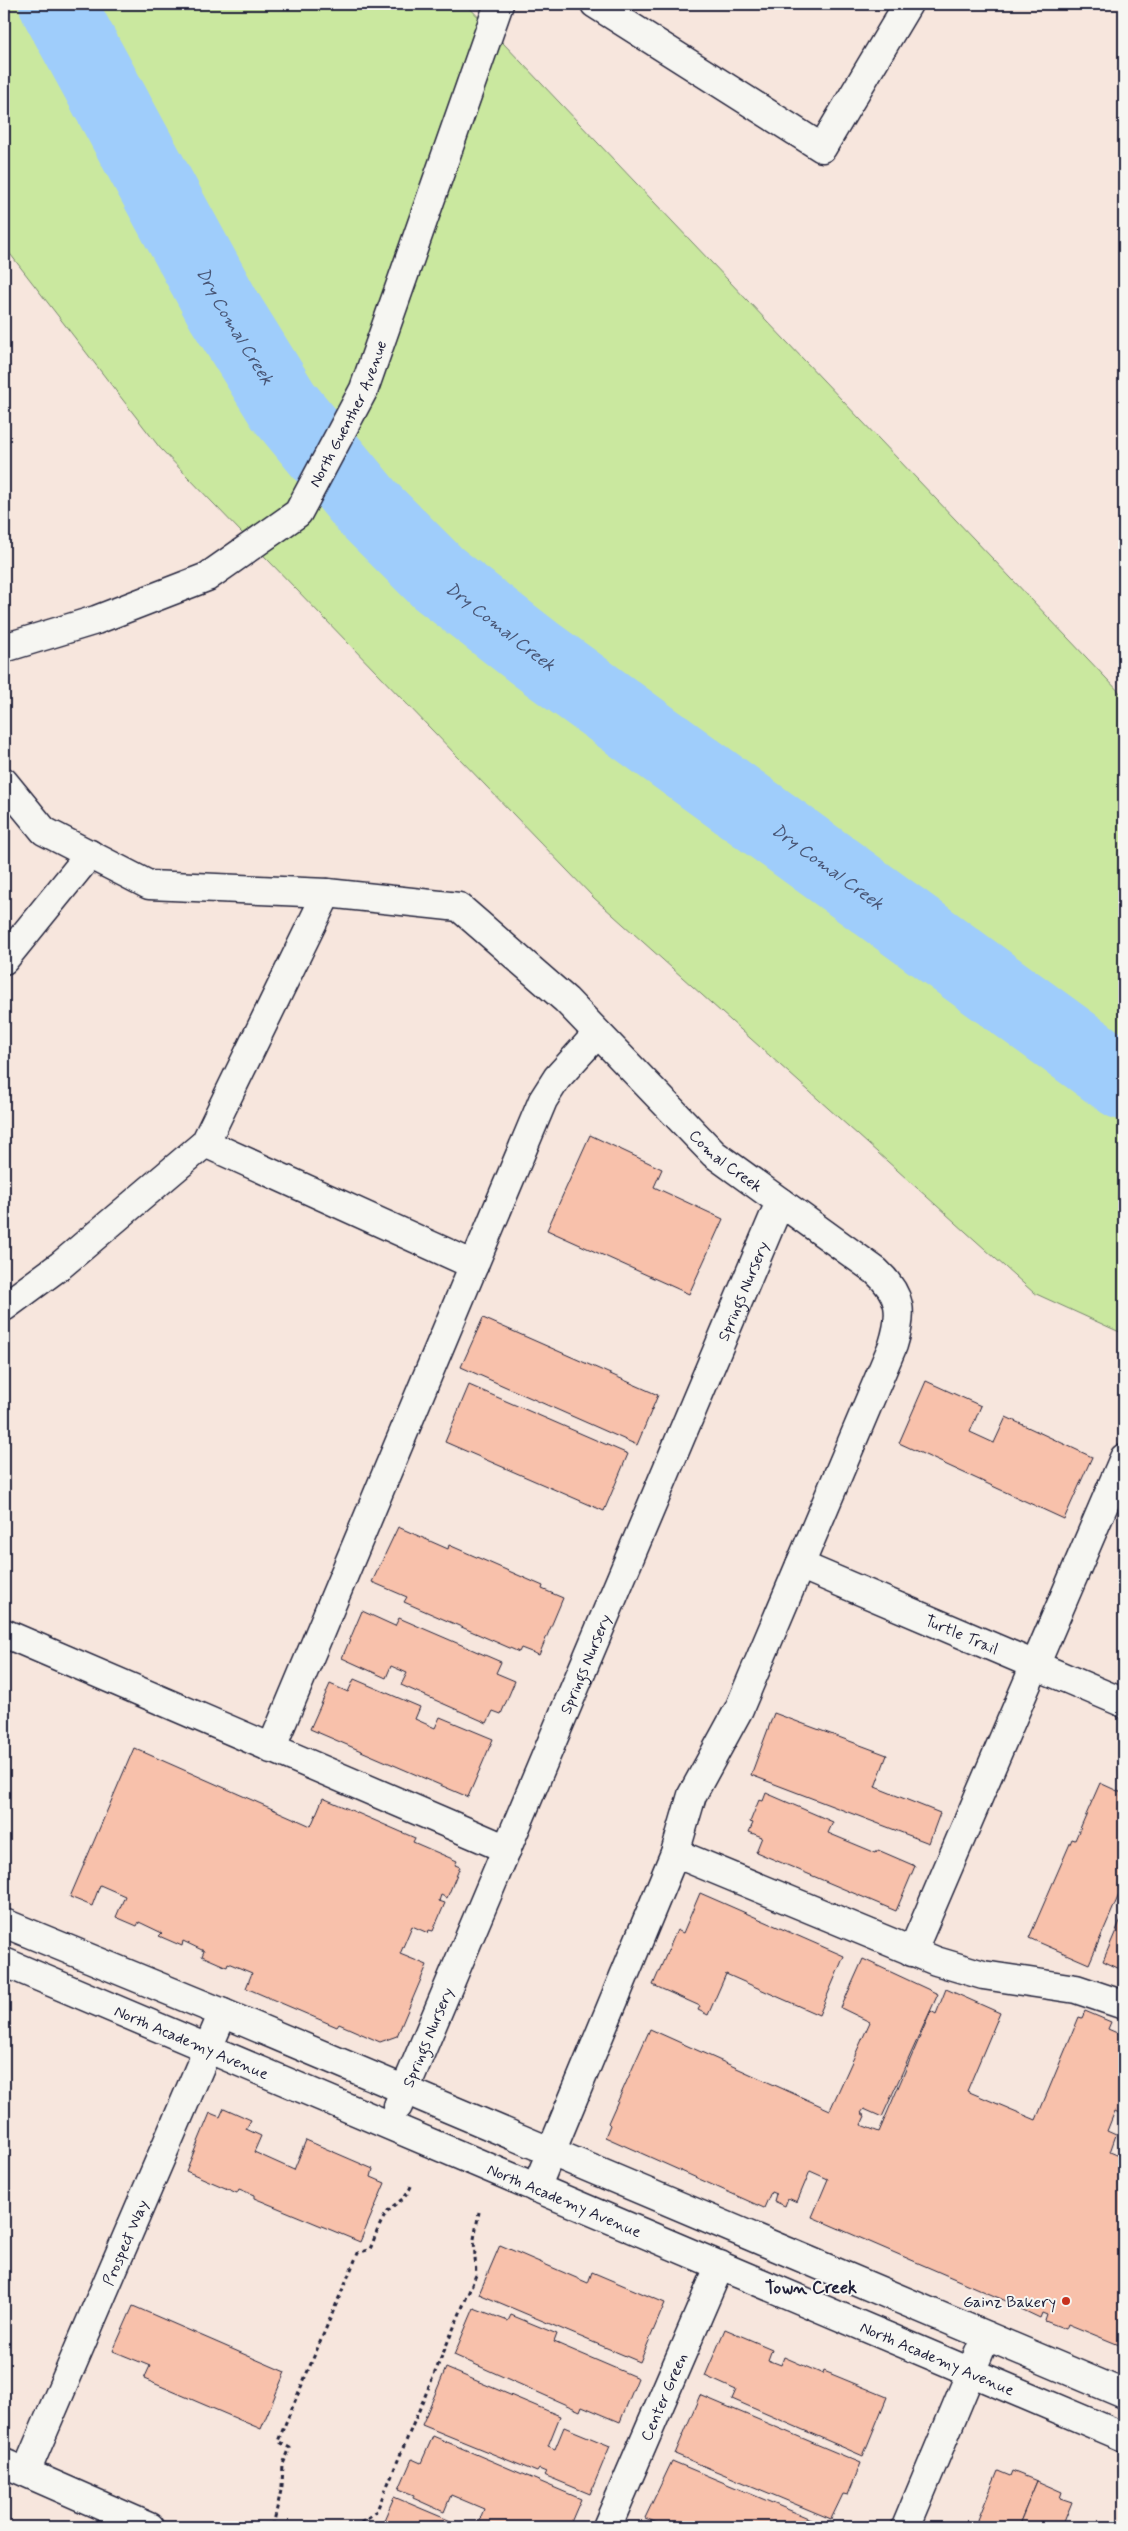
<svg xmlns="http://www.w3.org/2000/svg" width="1128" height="2531" viewBox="0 0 1128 2531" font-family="Mynerve,sans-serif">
<rect width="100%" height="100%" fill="#f7e6dd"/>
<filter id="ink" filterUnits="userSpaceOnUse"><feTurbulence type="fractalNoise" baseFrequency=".02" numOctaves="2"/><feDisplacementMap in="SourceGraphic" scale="10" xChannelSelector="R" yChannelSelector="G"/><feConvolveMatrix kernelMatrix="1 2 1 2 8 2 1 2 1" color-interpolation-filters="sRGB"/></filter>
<g filter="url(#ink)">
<path fill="#cae89f" stroke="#76856d" d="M4,4H466L1124,697V1334L1034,1293L594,898L160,448L4,246Z"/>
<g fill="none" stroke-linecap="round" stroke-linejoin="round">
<path stroke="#9fcdfb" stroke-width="76" id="s1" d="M57,4L224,310L283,405L369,509L438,578L537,655L1124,1082"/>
</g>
<g fill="#f8c1ab" stroke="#22223b">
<path d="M590,1135L662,1169L654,1187L723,1219L689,1294L547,1230Z"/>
<path d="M483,1318L658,1395L637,1445L461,1367Z"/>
<path d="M926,1381L981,1406L970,1432L994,1443L1006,1417L1092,1457L1064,1519L899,1443Z"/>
<path d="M469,1385L628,1454L604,1511L445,1442Z"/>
<path d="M398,1527L448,1549L449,1545L543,1586L542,1589L563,1598L539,1655L521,1648L519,1652L404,1602L407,1597L372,1582Z"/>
<path d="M362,1611L395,1626L399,1618L501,1662L496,1673L515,1681L501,1714L493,1711L487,1723L401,1685L407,1673L391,1666L386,1678L342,1658Z"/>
<path d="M354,1679L420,1707L415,1719L435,1728L440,1717L493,1739L468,1797L310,1729L330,1684L348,1692Z"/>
<path d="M774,1713L887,1755L875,1787L940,1813L929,1843L751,1775Z"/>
<path d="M134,1748L311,1826L323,1798L415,1838L413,1842L457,1861L455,1865L460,1867L447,1898L441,1895L439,1901L445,1903L433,1931L429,1930L428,1933L412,1926L400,1954L427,1965L397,2036L380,2042L339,2024L337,2027L246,1988L252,1973L228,1963L227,1967L202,1956L204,1951L183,1941L182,1946L159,1936L162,1933L139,1922L137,1926L116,1917L125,1896L100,1885L92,1906L70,1897Z"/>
<path d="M1100,1783L1124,1794V1883L1089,1964L1029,1938L1072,1839L1075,1840Z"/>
<path d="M766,1793L833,1822L828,1833L876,1853L878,1850L915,1866L896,1911L756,1852L762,1837L749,1832L753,1823L750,1822L759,1800L763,1801Z"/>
<path d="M700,1893L844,1956L819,2015L726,1974L708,2015L698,2010L700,2006L653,1985L677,1930L683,1933Z"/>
<path d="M1124,1912V1971L1103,1961Z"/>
<path d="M863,1959L938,1994L882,2117L864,2109L861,2113L865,2116L861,2125L879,2132L931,2011L936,2014L946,1989L1000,2013L967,2091L1036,2120L1079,2017L1082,2018L1085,2011L1111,2022L1108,2029L1124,2036V2111L1123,2115L1115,2111L1107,2131L1116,2135L1110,2152L1124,2158V2347L1068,2324L1066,2329L1045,2321L1047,2315L1042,2313L1040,2318L1021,2309L1023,2305L1014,2301L1013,2304L812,2217L828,2179L810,2171L797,2202L788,2198L785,2206L774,2201L776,2194L771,2192L764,2208L605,2137L610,2125L608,2123L650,2029L830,2110L870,2022L841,2008Z"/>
<path d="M224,2108L251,2120L246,2129L261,2136L254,2152L294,2170L306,2140L373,2169L371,2177L385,2183L360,2242L254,2198V2195L239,2189L237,2193L186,2171L210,2113L220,2117Z"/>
<path d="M500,2245L588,2283L592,2272L665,2303L640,2362L479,2294Z"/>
<path d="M133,2306L285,2372L261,2429L144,2379L150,2366L113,2351Z"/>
<path d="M474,2308L508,2321L511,2315L557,2334L554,2342L638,2378L620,2422L582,2406L580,2411L454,2355Z"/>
<path d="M725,2329L772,2349L768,2360L781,2365L784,2357L823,2374L824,2371L887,2397L863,2456L732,2399L736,2390L705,2376Z"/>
<path d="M446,2368L560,2416L548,2446L555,2449L564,2427L610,2446L590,2494L544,2475L546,2472L539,2469L537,2472L422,2425Z"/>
<path d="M700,2395L861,2463L848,2495L843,2494L831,2519L675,2454Z"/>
<path d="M433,2436L581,2499L569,2527H480L477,2526L484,2509L451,2495L444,2512L413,2498L414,2495L399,2489L412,2459L421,2463Z"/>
<path d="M672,2461L813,2520L810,2527H667L645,2518Z"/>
<path d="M998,2471L1010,2476L1012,2471L1037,2481L1018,2527H975Z"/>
<path d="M1037,2481L1062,2492L1060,2498L1072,2502L1062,2527H1018Z"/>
<path d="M394,2497L465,2527H381Z"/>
</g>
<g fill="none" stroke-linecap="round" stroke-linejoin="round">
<g stroke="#22223b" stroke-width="31">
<g id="minor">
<path d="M595,4L822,148L908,4"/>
<path id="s2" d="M4,648L96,620L207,577L298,513L364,389L499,4"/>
<path id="s3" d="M4,782L44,831L149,885L327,893L459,907L566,1000L714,1154L876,1271C902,1295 903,1313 893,1345L739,1709L692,1795L675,1853L536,2188"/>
<path d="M4,960L90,854"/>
<path d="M205,1143L474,1265"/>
<path d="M4,1307L61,1265L205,1143L327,893"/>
<path id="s4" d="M800,1565L1124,1703"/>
<path d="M4,1633L507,1849"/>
<path d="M271,1749L543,1100L557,1078L597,1034"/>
<path d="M675,1853L936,1961L983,1975L1076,1989L1124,2005"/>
<path d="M4,1923L223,2013L1124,2394"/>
<path d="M912,1952L1124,1458"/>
<path id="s5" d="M4,1962L1124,2437"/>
<path id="s6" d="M398,2106L780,1202"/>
<path d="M4,2463L150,2527"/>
<path id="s7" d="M26,2472L223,2013"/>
<path id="s8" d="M607,2527L720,2265"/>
<path d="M906,2527L986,2336"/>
</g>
</g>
<g stroke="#22223b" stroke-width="3" stroke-dasharray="4 4" stroke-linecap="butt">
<path d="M273,2526L282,2486L283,2464L290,2448L278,2441L358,2253L370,2249C375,2238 379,2223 387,2213C397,2199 404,2204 412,2184"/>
<path d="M354,2527L372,2516L377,2510L476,2275L474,2239L479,2212"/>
</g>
<use href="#minor" stroke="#f6f6f2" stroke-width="28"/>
</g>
</g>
<circle fill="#c8321e" stroke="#f6f6f2" stroke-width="2" cx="1066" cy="2301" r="5"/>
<g text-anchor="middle" stroke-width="4" stroke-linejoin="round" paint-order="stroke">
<g font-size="16" fill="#22223b" stroke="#f6f6f2">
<text dy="6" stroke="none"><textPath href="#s2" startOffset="438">North Guenther Avenue</textPath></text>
<text dy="6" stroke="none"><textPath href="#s3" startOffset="861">Comal Creek</textPath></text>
<text dy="6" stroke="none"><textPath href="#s6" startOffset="885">Springs Nursery</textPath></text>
<text dy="6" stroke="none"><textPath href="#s4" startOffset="176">Turtle Trail</textPath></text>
<text dy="6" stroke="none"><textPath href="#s6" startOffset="480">Springs Nursery</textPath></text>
<text dy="6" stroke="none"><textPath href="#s6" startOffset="75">Springs Nursery</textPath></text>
<text dy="6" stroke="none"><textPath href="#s5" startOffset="204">North Academy Avenue</textPath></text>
<text dy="6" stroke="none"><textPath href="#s5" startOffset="609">North Academy Avenue</textPath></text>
<text dy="6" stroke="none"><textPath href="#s7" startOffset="250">Prospect Way</textPath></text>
<text dy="6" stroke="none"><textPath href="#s5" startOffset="1014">North Academy Avenue</textPath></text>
<text dy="6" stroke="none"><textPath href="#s8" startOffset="142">Center Green</textPath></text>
</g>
<g font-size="16" fill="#22223b" stroke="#f6f6f2" text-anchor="end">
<text x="1056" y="2307">Gainz Bakery</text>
</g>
<g font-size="18" font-style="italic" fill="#485575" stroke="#f6f6f2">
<text dy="6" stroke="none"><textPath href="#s1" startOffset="368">Dry Comal Creek</textPath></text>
<text dy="6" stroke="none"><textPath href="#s1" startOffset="772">Dry Comal Creek</textPath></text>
<text dy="6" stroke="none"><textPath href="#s1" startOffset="1178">Dry Comal Creek</textPath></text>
</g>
<g font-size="18" font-weight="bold" fill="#22223b" stroke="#f6f6f2">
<text x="811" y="2293">Town Creek</text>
</g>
</g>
<rect width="1128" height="2531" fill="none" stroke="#f6f6f2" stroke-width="20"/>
<rect x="10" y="10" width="1108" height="2511" fill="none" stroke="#22223b" stroke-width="2" filter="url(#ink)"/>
</svg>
